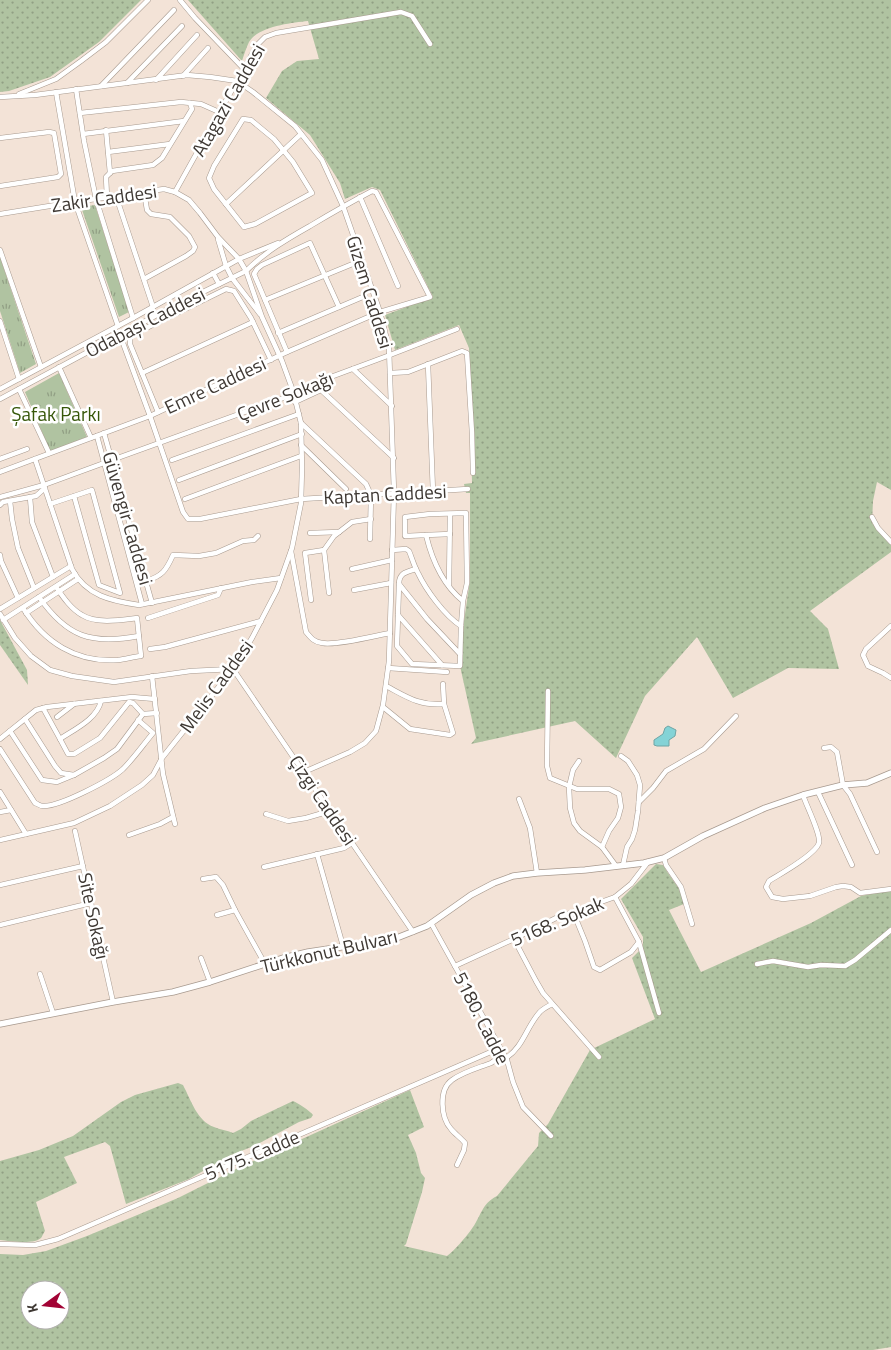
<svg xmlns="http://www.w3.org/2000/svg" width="891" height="1350" viewBox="0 0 891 1350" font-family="'Titillium Web',sans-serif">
<defs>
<pattern id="grass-dots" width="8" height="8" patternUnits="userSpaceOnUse" patternTransform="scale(1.25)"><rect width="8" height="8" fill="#b0c3a1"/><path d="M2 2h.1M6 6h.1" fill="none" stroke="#919f84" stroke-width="1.8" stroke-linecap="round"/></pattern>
<pattern id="park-tufts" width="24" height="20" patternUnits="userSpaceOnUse" patternTransform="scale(1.25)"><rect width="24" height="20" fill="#b0c3a1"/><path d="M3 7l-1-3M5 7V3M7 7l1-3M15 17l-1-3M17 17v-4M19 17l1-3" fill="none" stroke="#919f84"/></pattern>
</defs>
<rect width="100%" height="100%" fill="#f3e3d7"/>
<g fill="url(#grass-dots)" fill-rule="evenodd">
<path d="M0,0H141L99,42L50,77L9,91L0,92Z"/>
<path d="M188,0H891V490L877,482L873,501L872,523L891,545V552L810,611L828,629L839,669L788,668L733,698L697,637L645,696L616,758L575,721L471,744L476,738L460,666L464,621L470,580V493H466L464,484L472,483L469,348L459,325L395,350L385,315L433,297L380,190L372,187L345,199L340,183L310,135L266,98L282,71L297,61L319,59L308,21C291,23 259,26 249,42C246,48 244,55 242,61Z"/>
<path d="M0,620L27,670L28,685L0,645Z"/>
<path d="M656,864L663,865L668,873L680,890L684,904L669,910L701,972L811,923L861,896L891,890V1347L873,1350H0V1254L23,1255L46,1251L87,1236L178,1198L240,1167L410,1090L424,1127L408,1135L416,1153L421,1173L425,1178L422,1192L406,1244L404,1246L447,1256C456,1249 464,1239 471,1230C481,1217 481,1204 497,1196L538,1146L539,1133L548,1124L590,1050L655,1019L632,958L643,947V937L621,899ZM30,1290H60V1320H30Z"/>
<path d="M178,1083L183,1085C191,1100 197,1121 214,1127C220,1130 227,1130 233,1133L241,1129L251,1121L293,1101C298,1103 310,1111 313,1115L311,1118L299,1122L254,1146L231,1155L189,1179L126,1204L110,1146L105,1142L64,1157L77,1183L36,1202L45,1231C44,1232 42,1237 41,1238C33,1245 10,1241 0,1240V1161L39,1150L73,1136L121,1102L135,1095Z"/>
</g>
<g fill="url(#park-tufts)">
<path d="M95,205L129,312L119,317L81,207Z"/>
<path d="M0,257L36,364L20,373L0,311Z"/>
<path d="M59,373L87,437L50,451L25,392Z"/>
</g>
<path fill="#84d3d6" stroke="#6fa5a5" d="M668,726L676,730L675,736L669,740V746H657L654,745V740L663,734L665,728Z"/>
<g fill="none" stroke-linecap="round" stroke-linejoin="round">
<g stroke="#a89a8f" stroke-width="5.5">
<g id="minor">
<path d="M180,0L195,18L244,69"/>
<path d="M183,76L208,48"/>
<path d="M156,80L197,35"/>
<path d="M127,83L182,26"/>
<path d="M101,86L174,10"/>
<path d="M76,89L84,141L96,199L133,318"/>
<path d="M56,92L75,202L118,326"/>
<path d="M19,94L56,79L81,61L106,42L148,0"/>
<path d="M0,97L35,95L187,75L210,77L237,81L253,92L295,126L322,160L343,206L380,312L389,348L394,492L389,661L383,705L376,731L365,743L350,752L304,772"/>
<path d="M80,113L181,102L201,104L219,112"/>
<path d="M243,119L251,120L274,139L293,162L312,193L255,224L244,227L214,189L209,178L214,166Z"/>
<path d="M106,130L110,173"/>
<path d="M83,134L184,121"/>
<path d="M0,138L49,132L54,133L61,174L58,177L0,186"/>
<path d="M108,152L170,144"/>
<path d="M175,192L257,45L265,37L276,33L401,12L412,16L430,44"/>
<path d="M116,196L153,307"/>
<path d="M107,197L106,177L112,171L153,165L162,158L192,109L190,103"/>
<path d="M360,197L398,286"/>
<path d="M226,204L301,134"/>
<path d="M0,214L68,203L164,189L175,192L189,200L200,213L218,237L239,259L246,271L262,317L282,361L293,391L301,423L302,468L301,503L292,548L277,590L252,638L233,669L162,758L153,775L142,785L110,806L74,823L0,840"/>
<path d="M218,239L226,266L232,278L260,314"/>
<path d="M0,250L41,367"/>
<path d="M213,273L219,284"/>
<path d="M144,279L186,256L193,251L195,247L189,236L170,217L151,214L147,210L144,192"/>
<path d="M265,300L355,263"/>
<path d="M0,321L19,379"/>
<path d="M278,333L365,296"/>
<path d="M120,335L150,416L183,512L188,519H200L301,499L468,489"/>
<path d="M287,352L254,274L257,269L262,265L310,243L339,307"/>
<path d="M428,364L433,492"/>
<path d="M59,367L91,438"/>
<path d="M353,369L392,406"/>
<path d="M142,373L253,322"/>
<path d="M390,373L408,372L462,351L467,353L472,433L473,473"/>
<path d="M0,389L133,318L239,259L278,243"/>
<path d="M19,389L49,453"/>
<path d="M0,399L168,309L246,271C265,252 287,239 310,226C330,214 351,202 372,191L376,192L430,297L380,312L287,352L150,416L0,472"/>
<path d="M295,402L321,390L394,458"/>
<path d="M158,412L130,344V336L226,289L234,291L251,318L271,360"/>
<path d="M301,423L366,484L371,495L370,539"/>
<path d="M104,433L152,603"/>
<path d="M97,436L142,604"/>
<path d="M301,445L346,489"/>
<path d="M0,459L27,449"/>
<path d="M35,459L72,569C86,596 112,601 139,605L252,582L281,578"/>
<path d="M112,460L286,397L293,391L390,355L457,329"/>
<path d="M172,460L299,414"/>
<path d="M179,480L302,434"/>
<path d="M0,497L44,485L104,463"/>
<path d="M30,497L32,522L53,577"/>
<path d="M185,499L301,456"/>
<path d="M10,501L12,519L18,548L34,588"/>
<path d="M50,504L92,490L120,593L99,585L74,496"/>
<path d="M0,505L3,502L36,496L45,488"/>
<path d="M872,517L878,528L891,542"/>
<path d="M310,533L339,532"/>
<path d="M426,535L450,534"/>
<path d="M392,550L406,549L409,551C412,558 414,566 418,573C426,590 445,616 461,626"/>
<path d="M291,551L306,632C311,638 314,642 322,643C336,646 374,636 390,633"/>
<path d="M0,555L1,561L18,598"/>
<path d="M352,569L392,560"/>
<path d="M416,569C406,572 399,573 399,584L397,646L412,664L460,666L461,626L463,601C443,585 432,560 426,535L405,536V517L430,514L466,513L467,583L463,601"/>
<path d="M146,581C162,576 166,571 173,555L199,556L216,553L243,541L254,540L258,536"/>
<path d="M399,584L427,619L460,654"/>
<path d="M449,586L450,514"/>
<path d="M354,590L391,583"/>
<path d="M329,593L324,550L334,536L352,522L371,519"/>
<path d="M39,597C67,637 91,645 139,636"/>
<path d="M311,600L305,553L324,550"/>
<path d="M23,608C44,642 76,663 118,660C126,659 133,657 141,656L137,618C121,620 96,624 82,615C71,609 63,597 56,587"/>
<path d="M0,609L71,566"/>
<path d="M26,613L78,579"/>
<path d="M0,614L15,638L31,656L50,670L72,676L114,682L191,671L233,669"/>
<path d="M398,615L442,665"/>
<path d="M148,618L218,595L221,588"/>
<path d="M3,620L75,574"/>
<path d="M891,626L866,649L863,655L868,666L883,673L891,678"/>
<path d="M150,649L165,647L261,621"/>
<path d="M388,668L447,672"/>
<path d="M233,669L413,932"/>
<path d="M152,676L163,774L175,824"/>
<path d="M386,686C407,697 419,706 444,704"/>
<path d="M548,691L547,766L550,778L577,789H609L619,794L621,807L618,818L609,831L602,847"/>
<path d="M101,701C97,719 75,729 60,739L68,754H74L100,738L129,702L133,703L143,714"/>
<path d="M383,707L410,729L450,735L453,733L444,704L443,684"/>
<path d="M43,708L60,739"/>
<path d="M57,717L74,704"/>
<path d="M25,719L55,766L61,773L74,775"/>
<path d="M10,731L42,780L57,782L74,775L104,758L117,749L143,714L157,713"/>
<path d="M0,739L36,710L47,707L132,697L155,699"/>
<path d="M824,748L831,747L837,752L843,785L850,794L877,852"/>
<path d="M0,749L35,803C38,804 40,806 43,806C59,807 111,780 123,769C134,758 143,745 153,733L138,720"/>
<path d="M621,756L628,761L637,775L640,785L638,811L635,830L632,839L627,847L623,865"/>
<path d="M579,761L573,770L569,787L570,808L574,823L580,831L602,847L616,866"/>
<path d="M0,792L26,834"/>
<path d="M818,792L852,865"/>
<path d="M803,795C806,805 821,834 819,843C815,855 780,874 769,881L766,887L772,897L783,899L810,896L836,887L843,886L851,887L860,893L891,889"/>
<path d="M519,799L530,828L537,873"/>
<path d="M639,802L653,788L666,771L704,749L736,716"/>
<path d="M0,812L11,810"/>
<path d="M266,814L288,821L306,818L330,811"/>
<path d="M75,831L113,1002"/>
<path d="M129,835L160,824L173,817"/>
<path d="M317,854L343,946"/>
<path d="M664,858L666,865L681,887L692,924"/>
<path d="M264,867L344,848L352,843"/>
<path d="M203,879L216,877L223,885L235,910"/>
<path d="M0,885L83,866"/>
<path d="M576,911V919L585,941L594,967L600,970L631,952L639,942L615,897"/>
<path d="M217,915L235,910L265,964"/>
<path d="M431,923L507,1060L513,1082L523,1107L551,1136"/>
<path d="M0,925L91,903"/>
<path d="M514,939L536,981L543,993L599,1057"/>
<path d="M639,942L659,1013"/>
<path d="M201,958L210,982"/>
<path d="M757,964L773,961L808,967L821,965L845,966L855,960L891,930"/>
<path d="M455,966L514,939L556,918L615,897L631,884L648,862"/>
<path d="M40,974L53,1013"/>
<path d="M506,1058C523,1047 526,1028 539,1013C542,1009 547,1007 552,1004"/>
<path d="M457,1165L464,1150L465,1143C461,1138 455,1134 451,1129C441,1118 438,1090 452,1080C463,1072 478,1068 491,1063C495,1060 500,1057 504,1055"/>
<path d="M0,1244L35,1245L58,1239L500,1048"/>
</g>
</g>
<g stroke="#a89a8f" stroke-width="7">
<path id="tertiary" d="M0,1024L113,1002L173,992L210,982L283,958L308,952L394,939L427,926L471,895L494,883L513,876L537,873L585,870L644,863L664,858L703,836L765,808L803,795L843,785L867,783L891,773"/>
</g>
<use href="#minor" stroke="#fff" stroke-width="4.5"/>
<use href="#tertiary" stroke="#fff" stroke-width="5.5"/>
</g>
<g text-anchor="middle" stroke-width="5" stroke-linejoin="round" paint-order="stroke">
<g font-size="19" fill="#3f3934" stroke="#fff">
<text transform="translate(228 100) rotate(-60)" y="7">Atagazi Caddesi</text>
<text transform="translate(104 198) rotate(-8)" y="7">Zakir Caddesi</text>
<text transform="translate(370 292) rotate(73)" y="7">Gizem Caddesi</text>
<text transform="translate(145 322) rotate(-27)" y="7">Odabaşı Caddesi</text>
<text transform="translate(215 385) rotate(-25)" y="7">Emre Caddesi</text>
<text transform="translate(285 396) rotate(-22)" y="7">Çevre Sokağı</text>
<text transform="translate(385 494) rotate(-3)" y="7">Kaptan Caddesi</text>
<text transform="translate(128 518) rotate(74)" y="7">Güvengir Caddesi</text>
<text transform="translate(216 686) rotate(-54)" y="7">Melis Caddesi</text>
<text transform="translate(323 800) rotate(56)" y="7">Çizgi Caddesi</text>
<text transform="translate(94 916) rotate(78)" y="7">Site Sokağı</text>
<text transform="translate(557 921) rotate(-23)" y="7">5168. Sokak</text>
<text transform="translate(329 951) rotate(-13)" y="7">Türkkonut Bulvarı</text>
<text transform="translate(482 1018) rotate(63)" y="7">5180. Cadde</text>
<text transform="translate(252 1155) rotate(-23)" y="7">5175. Cadde</text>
</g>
<g font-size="19" fill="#365709" stroke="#fff">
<text x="56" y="421">Şafak Parkı</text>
</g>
</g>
<g transform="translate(45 1305) rotate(255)"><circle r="24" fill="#ffffff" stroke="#b2b0ae"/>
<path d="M0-4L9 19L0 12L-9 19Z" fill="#a20335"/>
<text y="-8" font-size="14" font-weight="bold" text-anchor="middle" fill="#3f3934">K</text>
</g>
</svg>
